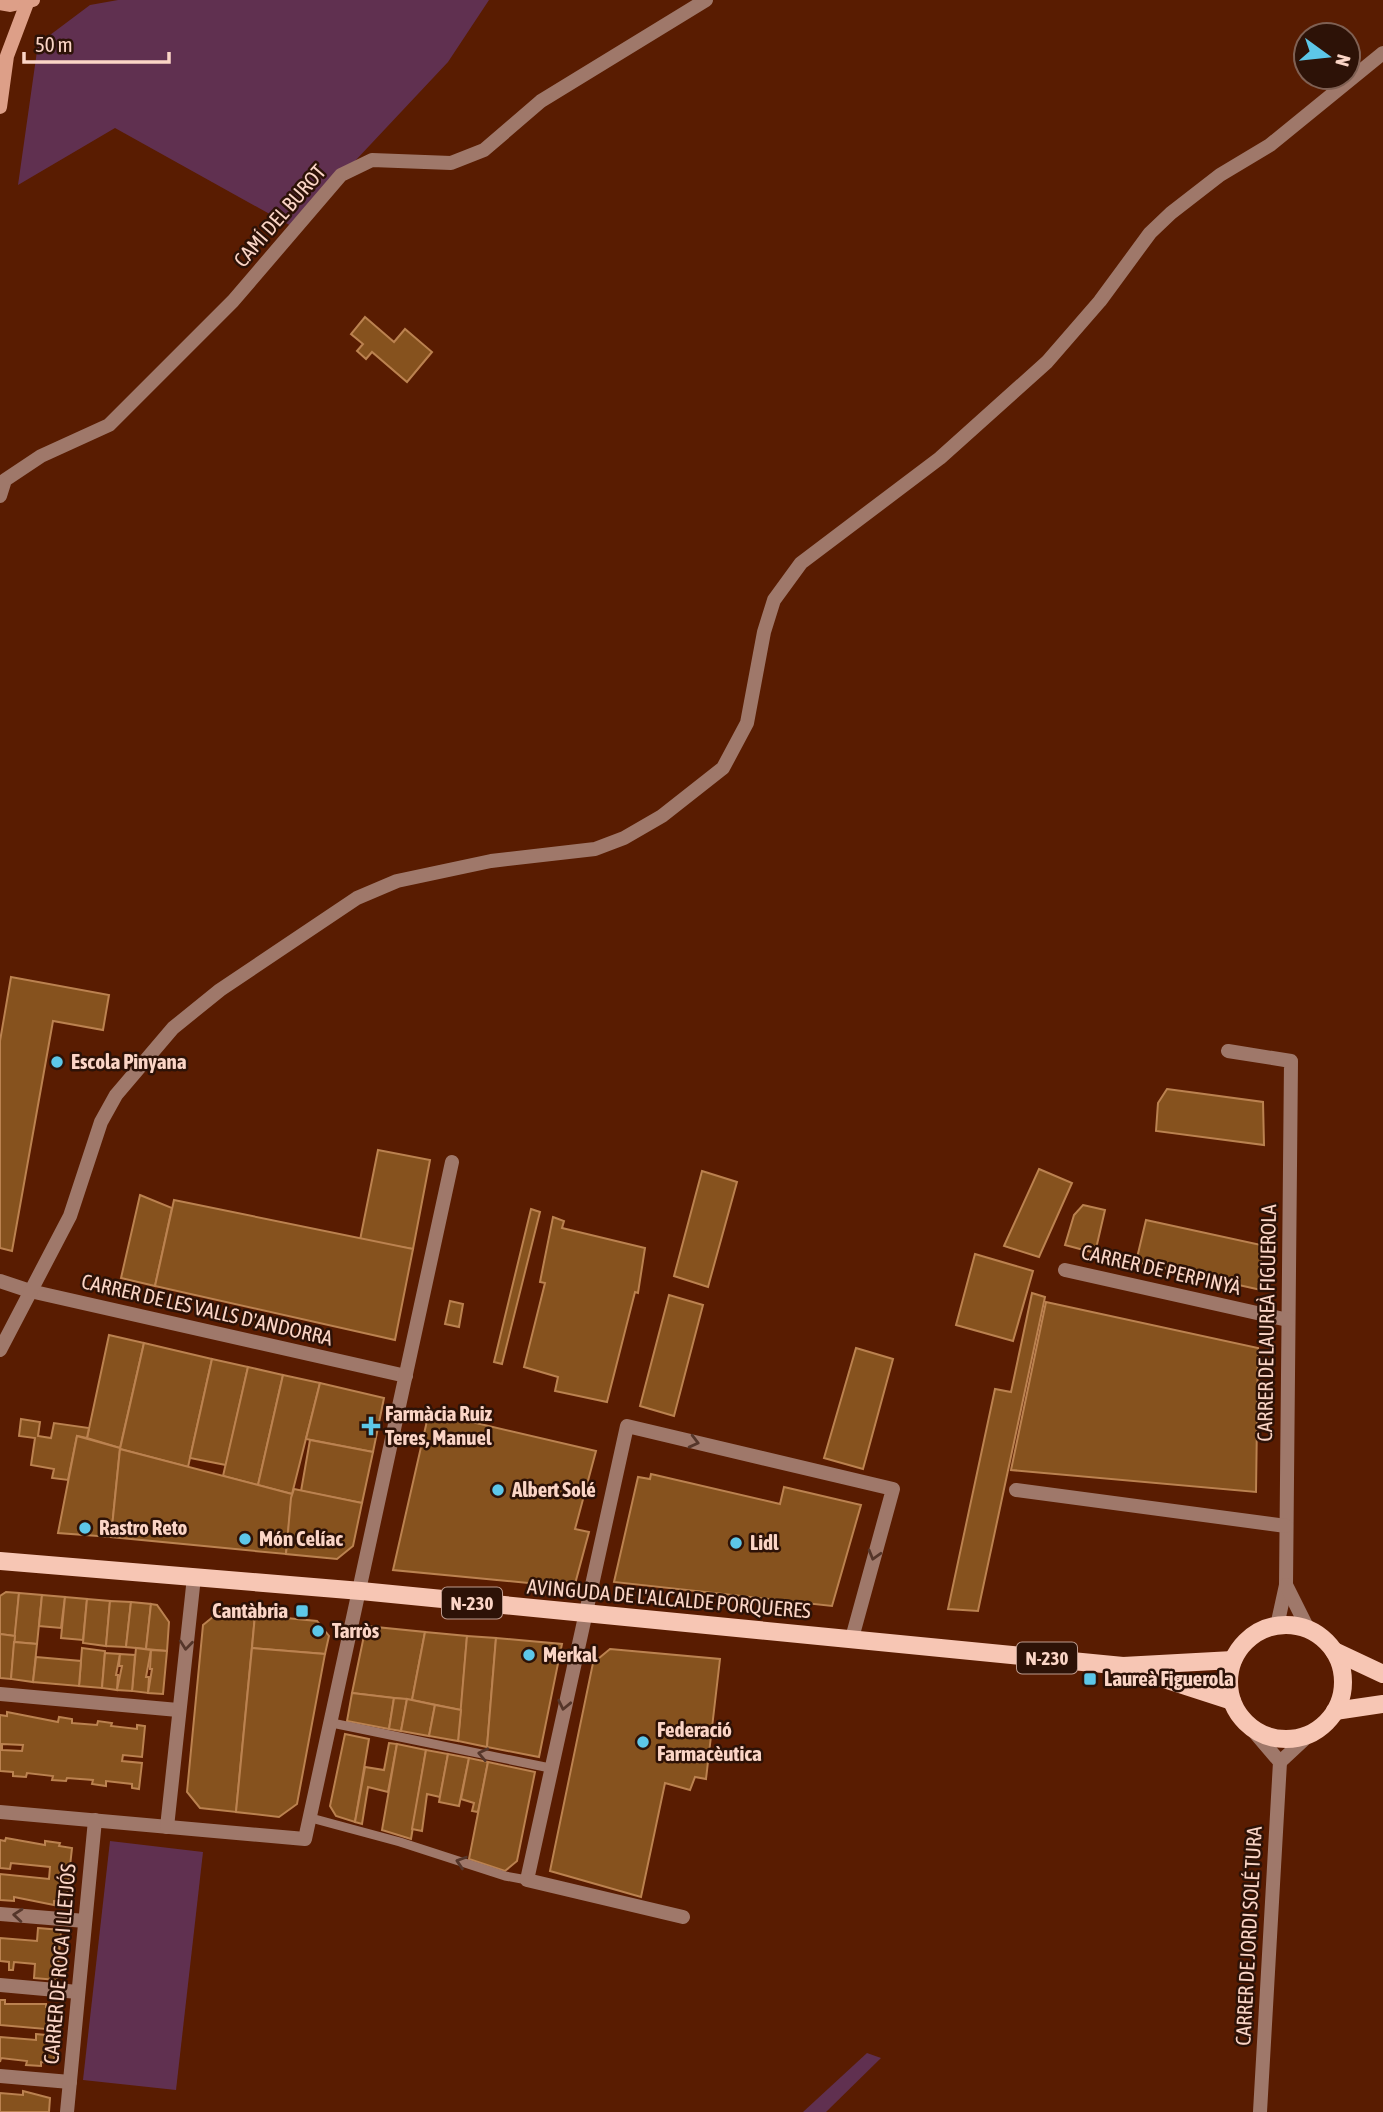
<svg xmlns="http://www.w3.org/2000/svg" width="1383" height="2112" viewBox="0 0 1383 2112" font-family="'Asap Condensed',sans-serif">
<rect width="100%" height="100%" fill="#591c01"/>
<g fill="#603050">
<path d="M118,0H489L448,62L293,227L115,128L18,185L38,44L90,5Z"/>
<path d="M110,1841L203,1852L176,2090L83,2080Z"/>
<path d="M867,2053L881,2058L826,2112H803Z"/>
</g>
<g fill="#86521e" stroke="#bb8250" stroke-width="2" fill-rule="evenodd">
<path d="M365,317L394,342L405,329L432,352L407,382L372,352L366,359L357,351L363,344L351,334Z"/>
<path d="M11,977L109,995L103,1030L53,1021L12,1251L0,1248V1041Z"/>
<path d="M1167,1089L1263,1102L1264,1145L1156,1131L1158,1103Z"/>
<path d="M378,1150L430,1160L413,1249L360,1240Z"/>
<path d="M1039,1169L1072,1183L1039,1257L1004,1246Z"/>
<path d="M702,1171L737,1182L708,1287L674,1276Z"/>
<path d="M140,1195L172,1208L155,1286L121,1278Z"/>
<path d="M174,1200L413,1249L395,1340L155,1286Z"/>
<path d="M1083,1205L1105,1210L1095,1253L1065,1245L1074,1215Z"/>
<path d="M531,1209L540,1212L502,1364L494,1362Z"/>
<path d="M553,1217L564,1221L562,1228L645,1248L638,1293L635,1292L607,1402L555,1391L558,1377L524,1367L545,1283L540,1282Z"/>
<path d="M1146,1220L1261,1245V1290L1136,1262Z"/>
<path d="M975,1254L1033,1271L1013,1341L956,1325Z"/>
<path d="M1032,1293L1045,1297L978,1611L948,1609L995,1389L1011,1392Z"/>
<path d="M669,1295L703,1305L674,1416L640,1406Z"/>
<path d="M450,1301L463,1304L459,1327L445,1324Z"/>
<path d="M1046,1302L1258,1348L1256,1492L1011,1470Z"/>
<path d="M109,1335L144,1343L120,1448L87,1438Z"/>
<path d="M144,1343L212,1359L188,1467L120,1449Z"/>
<path d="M856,1348L893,1359L863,1469L824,1458Z"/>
<path d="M212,1359L248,1367L226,1465L190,1458Z"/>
<path d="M248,1367L283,1375L258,1485L223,1476Z"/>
<path d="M283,1375L320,1383L292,1494L258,1485Z"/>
<path d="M320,1383L384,1398L373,1452L306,1439Z"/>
<path d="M429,1412L596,1451L575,1529L589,1532L575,1584L570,1587L393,1570Z"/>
<path d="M21,1419L40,1422L38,1436L51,1438L54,1423L89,1428L87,1438L77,1436L68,1480L52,1478L54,1469L31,1465L35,1438L19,1436Z"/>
<path d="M77,1436L120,1448L111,1537L58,1533Z"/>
<path d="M310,1440L373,1452L362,1503L301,1491Z"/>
<path d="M120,1449L292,1494L286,1554L111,1537Z"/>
<path d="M651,1474L780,1504L784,1487L861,1505L832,1606L614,1582L638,1477L650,1479Z"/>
<path d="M294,1489L362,1503L353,1546L337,1559L286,1554L291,1498Z"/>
<path d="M6,1592L19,1593L15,1636L0,1634V1596Z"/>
<path d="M19,1593L42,1595L37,1644L14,1642Z"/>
<path d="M42,1595L65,1597L61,1628L39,1626Z"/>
<path d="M65,1597L87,1599L83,1640L61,1638Z"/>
<path d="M87,1599L110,1601L106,1646L83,1643Z"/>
<path d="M110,1601L131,1602L126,1647L106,1646Z"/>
<path d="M131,1602L151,1604L146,1649L126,1647Z"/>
<path d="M151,1604L157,1605L169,1622L167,1651L146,1649Z"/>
<path d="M219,1612L255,1615L236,1812L200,1808L187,1792L203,1625Z"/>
<path d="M255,1615L317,1621L329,1636L325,1654L252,1648Z"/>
<path d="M366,1626L425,1632L412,1700L352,1693Z"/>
<path d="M425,1632L467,1636L461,1710L412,1700Z"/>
<path d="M0,1634L15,1636L11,1679L0,1678Z"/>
<path d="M467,1636L496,1638L487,1747L458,1741Z"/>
<path d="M496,1638L562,1644L539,1757L487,1747Z"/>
<path d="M14,1642L37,1644L33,1682L11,1679Z"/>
<path d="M82,1648L105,1651L102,1688L79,1686Z"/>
<path d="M136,1648L151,1650L146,1677H149L148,1693L132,1691Z"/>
<path d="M252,1648L325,1654L297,1804L279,1817L236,1812Z"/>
<path d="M610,1649L720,1659L706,1779L695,1777L690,1790L665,1783L641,1897L550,1871L593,1663Z"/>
<path d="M151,1650L167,1651L163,1694L148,1693L152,1669H150Z"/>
<path d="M105,1653L120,1654L116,1675H118L117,1690L102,1688Z"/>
<path d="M120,1654L135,1655L132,1691L117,1690L122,1666H119Z"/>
<path d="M36,1657L81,1661L79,1686L33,1682Z"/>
<path d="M352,1693L394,1698L389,1729L347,1721Z"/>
<path d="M394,1698L407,1699L401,1731L389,1729Z"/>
<path d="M407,1699L435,1705L429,1736L401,1731Z"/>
<path d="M435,1705L461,1710L458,1741L429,1736Z"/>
<path d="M7,1712L58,1722L59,1717L72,1719V1723L97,1725L98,1721L112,1723L111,1726L137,1729V1725L145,1726L142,1757L123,1755L122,1761L142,1763L139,1789L132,1788V1784L106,1781V1786L92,1784L93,1780L67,1778L66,1781L52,1780L53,1776L27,1773L26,1777L13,1776V1772L0,1771V1715L7,1716ZM2,1744L23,1745L22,1751L2,1750Z"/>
<path d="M345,1734L369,1739L355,1822L336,1816L330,1806Z"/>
<path d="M389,1743L397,1744L388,1792L368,1787L362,1824L355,1822L365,1767L384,1770Z"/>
<path d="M397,1744L426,1750L411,1839L382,1830Z"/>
<path d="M426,1750L448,1754L440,1797L427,1794L422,1831L412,1829Z"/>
<path d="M448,1754L469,1758L459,1806L439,1802Z"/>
<path d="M469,1758L488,1762L478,1812L472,1811L474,1803L461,1799Z"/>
<path d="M488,1762L535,1772L517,1861L505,1871L469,1859Z"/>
<path d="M6,1838L45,1845V1841L60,1843L59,1846L72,1848L66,1902L54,1901V1905L14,1897V1901L0,1900V1874L49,1879L50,1867L11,1863L10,1869L0,1868V1840L5,1841Z"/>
<path d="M38,1928L61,1930L57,1980L34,1978L35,1964L14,1962L13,1970H9V1962L0,1961V1938L37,1941Z"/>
<path d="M0,2000H5V2004H46V2007L58,2009L57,2030L0,2025Z"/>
<path d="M36,2034L56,2036L54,2063L41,2062V2066L26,2065L27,2061L1,2058L0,2062V2037L36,2040Z"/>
<path d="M23,2091L50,2098L49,2112H0V2093L23,2095Z"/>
</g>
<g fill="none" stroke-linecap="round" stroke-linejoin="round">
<g stroke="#9f786a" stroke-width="9">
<path d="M332,1723L550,1768"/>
<path d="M311,1818L400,1842L505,1876L527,1880"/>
</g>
<g stroke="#9f786a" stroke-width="14">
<path d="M0,496L5,480L41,456L109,425L233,301L341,175L372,160L451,163L484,150L541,101L706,0"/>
<path d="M1228,1051L1291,1061L1286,1585L1277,1626"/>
<path d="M1065,1270L1288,1320"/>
<path d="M0,1281L30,1291L406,1376"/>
<path d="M0,1350L70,1216L101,1122L116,1095L173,1028L220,990L357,898L397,881L491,861L595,849L624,838L662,816L723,768L747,723L764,632L774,600L801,563L940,458L1047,362L1100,301L1150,233L1171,213L1220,175L1270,145L1383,53"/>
<path d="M1016,1490L1286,1526"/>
<path d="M1286,1585L1308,1629"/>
<path d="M0,1694L178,1710"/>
<path d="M1250,1727L1280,1762L1260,2112"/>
<path d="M1280,1762L1309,1735"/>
<path d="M0,1812L305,1839L452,1162"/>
<path d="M167,1827L194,1577"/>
<path d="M0,1914L85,1921"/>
<path d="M683,1917L527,1880L627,1426L893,1489L852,1638"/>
<path d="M0,1985L78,1992"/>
<path d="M0,2076L70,2082"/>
<path d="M67,2112L95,1820"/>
</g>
<g stroke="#dd9f88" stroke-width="14">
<path d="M0,3L10,5L33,0"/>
<path d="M0,107L7,56L27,3"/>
</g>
<g stroke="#f7c6b4" stroke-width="18">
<path d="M0,1561L361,1591L1123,1666L1233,1660"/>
<circle cx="1286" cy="1682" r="57"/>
<path d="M1334,1651L1383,1674"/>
<path d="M1130,1668L1232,1701"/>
<path d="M1335,1711L1383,1704"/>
</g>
</g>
<defs><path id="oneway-chevron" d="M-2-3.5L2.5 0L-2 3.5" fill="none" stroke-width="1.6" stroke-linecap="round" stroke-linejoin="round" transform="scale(1.75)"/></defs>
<g stroke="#55362a">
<use href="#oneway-chevron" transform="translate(694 1442) rotate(14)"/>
<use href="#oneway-chevron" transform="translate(874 1555) rotate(106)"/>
<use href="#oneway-chevron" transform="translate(186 1645) rotate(96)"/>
<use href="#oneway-chevron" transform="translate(564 1705) rotate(102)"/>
<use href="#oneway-chevron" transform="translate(483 1754) rotate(-168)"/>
<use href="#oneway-chevron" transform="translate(461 1862) rotate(-162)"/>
<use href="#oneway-chevron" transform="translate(18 1915) rotate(-175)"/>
</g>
<g fill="#5dc7e8" stroke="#2d1207" stroke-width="2.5">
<circle cx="57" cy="1062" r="7"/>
<path d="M367.5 1415.5h7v7h7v7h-7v7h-7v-7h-7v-7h7z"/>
<circle cx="498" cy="1490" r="7"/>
<circle cx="85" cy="1528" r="7"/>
<circle cx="245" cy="1539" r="7"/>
<circle cx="736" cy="1543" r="7"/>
<rect x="295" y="1604" width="14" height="14" rx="3.5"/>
<circle cx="318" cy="1631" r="7"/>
<circle cx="529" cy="1655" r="7"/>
<rect x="1083" y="1672" width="14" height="14" rx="3.5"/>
<circle cx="643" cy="1742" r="7"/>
</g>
<g text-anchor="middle" stroke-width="5" stroke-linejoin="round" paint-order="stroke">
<g fill="#2d1207" stroke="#bd9a8d" stroke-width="2">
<rect x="442" y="1587.5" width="60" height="31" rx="5"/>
<rect x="1017" y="1642.5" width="60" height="31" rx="5"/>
</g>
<g font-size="19" font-weight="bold" fill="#fbd5c6">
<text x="472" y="1610">N-230</text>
<text x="1047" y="1665">N-230</text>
</g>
<g font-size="21" fill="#fbd5c6" stroke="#2d1207">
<text transform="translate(280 216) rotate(-49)" y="7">CAMÍ DEL BUROT</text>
<text transform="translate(1161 1270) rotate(13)" y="7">CARRER DE PERPINYÀ</text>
<text transform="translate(207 1310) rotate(13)" y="7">CARRER DE LES VALLS D'ANDORRA</text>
<text transform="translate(1267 1323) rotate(-89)" y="7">CARRER DE LAUREÀ FIGUEROLA</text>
<text transform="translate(669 1599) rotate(5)" y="7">AVINGUDA DE L'ALCALDE PORQUERES</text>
<text transform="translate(1249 1936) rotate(-87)" y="7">CARRER DE JORDI SOLÉ TURA</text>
<text transform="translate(60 1964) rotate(-85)" y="7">CARRER DE ROCA I LLETJÓS</text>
</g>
<g font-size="21" font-weight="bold" fill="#fbd5c6" stroke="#2d1207" text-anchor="start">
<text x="71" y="1069">Escola Pinyana</text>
<text x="385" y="1421">Farmàcia Ruiz<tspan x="385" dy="24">Teres, Manuel</tspan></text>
<text x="512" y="1497">Albert Solé</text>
<text x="99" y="1535">Rastro Reto</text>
<text x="259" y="1546">Món Celíac</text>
<text x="750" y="1550">Lidl</text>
<text x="288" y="1618" text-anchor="end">Cantàbria</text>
<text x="332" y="1638">Tarròs</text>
<text x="543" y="1662">Merkal</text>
<text x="1104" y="1686">Laureà Figuerola</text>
<text x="657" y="1737">Federació<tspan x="657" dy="24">Farmacèutica</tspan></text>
</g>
</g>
<g transform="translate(1327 56) rotate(105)"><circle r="33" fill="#2d1207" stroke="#7f6053" stroke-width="2"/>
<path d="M0-5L12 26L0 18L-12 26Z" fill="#5dc7e8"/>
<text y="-10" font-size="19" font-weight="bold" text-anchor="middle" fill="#fbd5c6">N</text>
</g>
<path d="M24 52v10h145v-10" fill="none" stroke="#fbd5c6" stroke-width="3.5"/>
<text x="35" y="52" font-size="21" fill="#fbd5c6" stroke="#2d1207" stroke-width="5" paint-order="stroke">50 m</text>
</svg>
